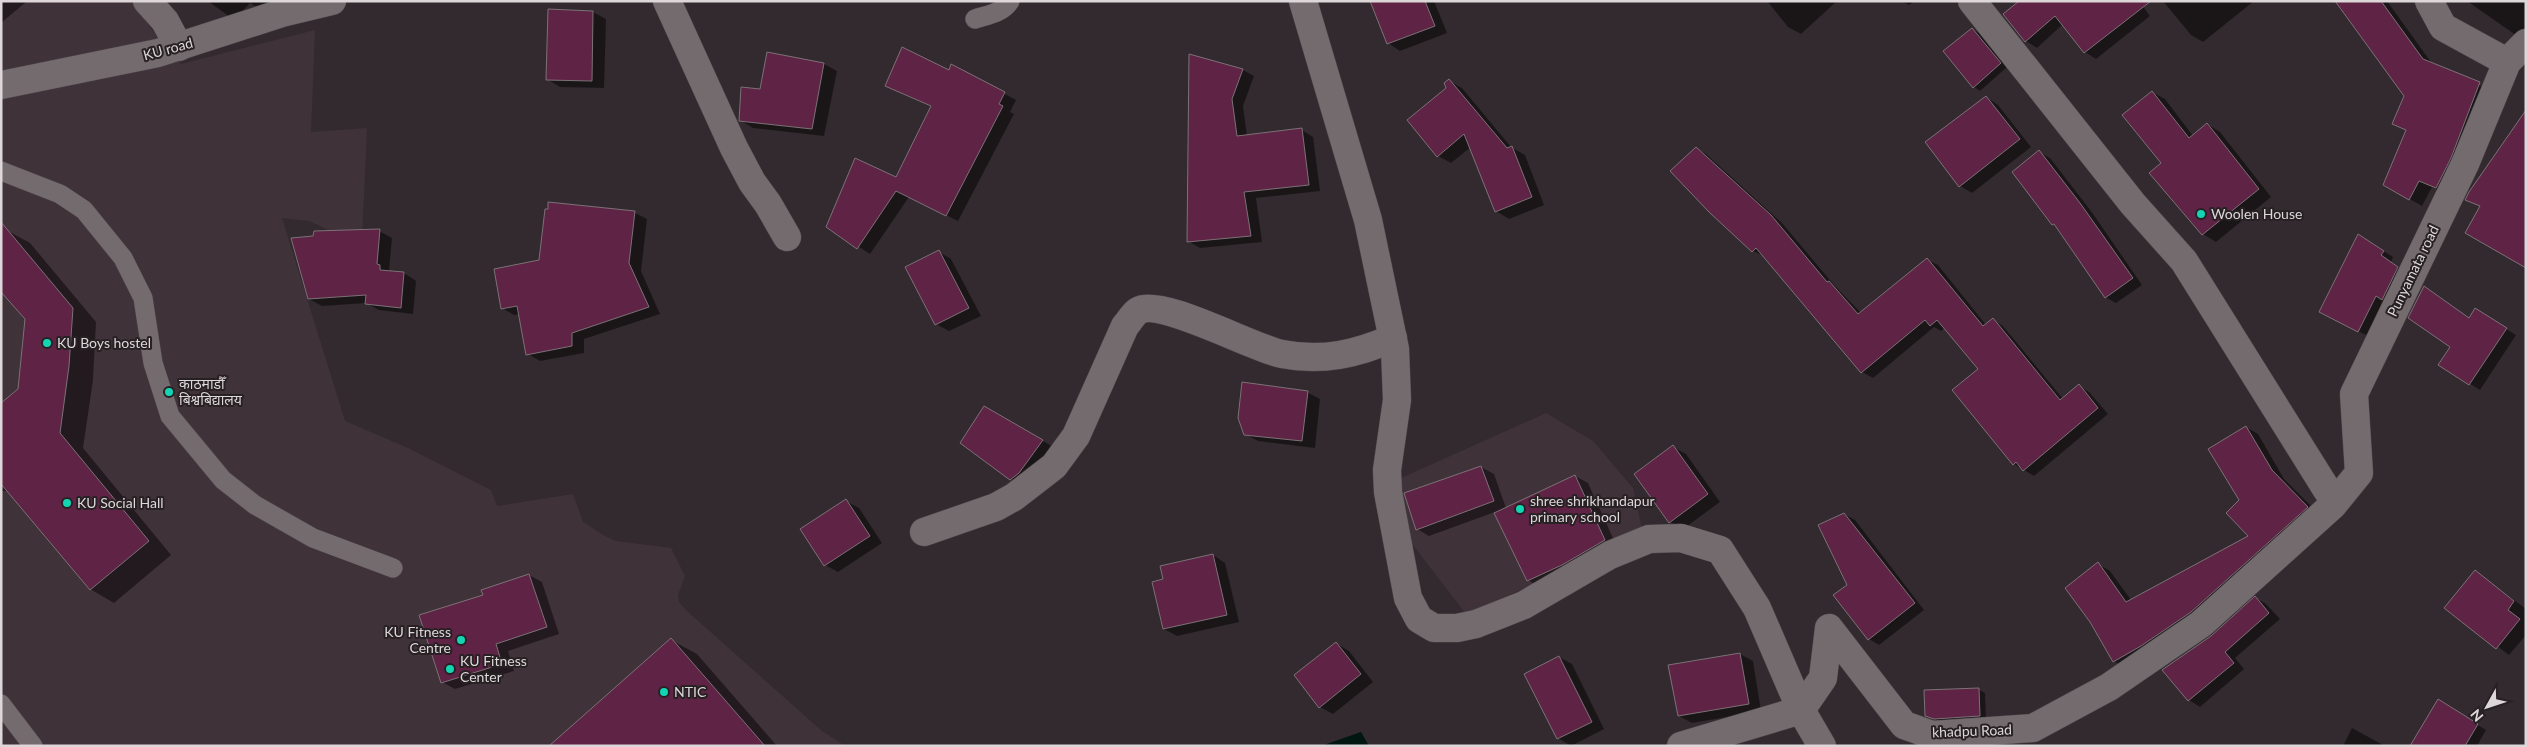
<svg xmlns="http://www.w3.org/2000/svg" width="2527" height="747" viewBox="0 0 2527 747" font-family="Lato,'Noto Sans Devanagari',sans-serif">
<rect width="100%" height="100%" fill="#322a2e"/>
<g fill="#403239">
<path d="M1,1H137L141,5L149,26L181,64L315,30L311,132L367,128L362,239L342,236L309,221L282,218L345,421L408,448L491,490L497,506L573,494L583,522L605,536L616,541L671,548L685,576L678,595L679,602L687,611L822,731L845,746H1Z"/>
<path d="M1546,413L1593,441L1633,488L1642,529L1588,560L1466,614L1406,536L1399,479Z"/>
</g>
<path fill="#001610" d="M1361,732L1369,746H1321Z"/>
<g fill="#0007">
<path d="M1,1H26V2L1,23Z"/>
<path d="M208,1H275L265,12L250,3L234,20Z"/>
<path d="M1371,1H1434L1447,33L1400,51L1388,43Z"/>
<path d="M1767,1H1837L1801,34L1788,27Z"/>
<path d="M1902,1H1915L1909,5Z"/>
<path d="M2139,1L2150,16L2096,59L2085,52L2063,24L2037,48L2026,41L2004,15Z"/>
<path d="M2163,1H2254L2203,42L2191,35Z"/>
<path d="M2337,1H2387L2433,65L2492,91L2449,194L2432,187L2422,206L2385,185L2434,135Z"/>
<path d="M2467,1H2526V30L2520,38Z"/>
<path d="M593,12L606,19L604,88L560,87L547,79Z"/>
<path d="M1972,29L1979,33L2007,67L1980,91L1974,87Z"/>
<path d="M768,54L824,64L837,71L824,136L753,128L740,120L761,90Z"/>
<path d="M1190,56L1243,70L1254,76L1243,106L1247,136L1302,130L1313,137L1320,191L1256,198L1262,242L1200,248L1188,241Z"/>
<path d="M952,66L1016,100L1010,112L1014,114L958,221L909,197L870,254L828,227L896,178L932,107L887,86L949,71Z"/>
<path d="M1449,81L1462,88L1511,147L1525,155L1544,205L1509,219L1496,211L1471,147L1451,163L1438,156Z"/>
<path d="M2152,92L2165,99L2193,136L2207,124L2220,132L2271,197L2216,242L2203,234L2151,173L2163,163Z"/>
<path d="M1986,97L1998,105L2031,147L1972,193L1960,186Z"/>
<path d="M1696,148L1706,154L1782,223L1834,285L1861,313L1927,260L1938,265L1986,325L1993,320L2003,326L2063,399L2079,386L2089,392L2108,414L2034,476L2014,464L1980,370L1945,328L1941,331L1934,327L1873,378L1862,372L1764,256L1753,251L1710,212Z"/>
<path d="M2039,152L2050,158L2091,211L2142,285L2116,303L2105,297L2057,226L2053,224Z"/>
<path d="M550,203L635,213L647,219L641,271L660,314L584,339V353L540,361L528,354L520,314L514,315L502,308L541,262Z"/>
<path d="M6,230L30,243L96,322L93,380L83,448L171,555L114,603L90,589L9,491H1V405L19,390L26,319Z"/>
<path d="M379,231L392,238L389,271L404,273L416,281L413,314L379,310L366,303L322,306L309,299Z"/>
<path d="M2368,241L2393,257L2391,262L2407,274L2368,336L2330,317Z"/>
<path d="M939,252L951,259L981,316L949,331L936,324Z"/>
<path d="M2424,287L2470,319L2485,316L2516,335L2480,390L2440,365L2451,347Z"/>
<path d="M1307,392L1320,399L1315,448L1258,441L1245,434Z"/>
<path d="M984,407L1055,448L1023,487L1011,479Z"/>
<path d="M2246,427L2258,434L2284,479L2319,514L2126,668L2114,661L2098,564L2110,571L2131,600L2250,536L2240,500Z"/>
<path d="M1673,447L1686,454L1720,502L1683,529L1670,522Z"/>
<path d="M1481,467L1494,474L1506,508L1575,476L1588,483L1617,547L1540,587L1528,580L1495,512L1429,536L1417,529Z"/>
<path d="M846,501L859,508L882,543L838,572L825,565Z"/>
<path d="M1844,514L1855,520L1924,610L1879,645L1869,639L1848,585Z"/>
<path d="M1213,555L1225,563L1239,622L1177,636L1164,629Z"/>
<path d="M2475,571L2526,609V635L2509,655L2446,608Z"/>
<path d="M529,575L542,582L559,634L508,651L514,671L455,689L442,682Z"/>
<path d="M2256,598L2266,604L2280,619L2235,658L2244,669L2200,707L2189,700L2212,637Z"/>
<path d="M671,640L697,654L777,746H550Z"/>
<path d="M1337,644L1349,651L1373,682L1333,714L1320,707Z"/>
<path d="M1740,654L1753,661L1761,711L1692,723L1679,716Z"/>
<path d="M1559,657L1572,664L1604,729L1571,746L1558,738Z"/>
<path d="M1978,689L1985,693L1986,719L1942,722L1927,715Z"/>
<path d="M2438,701L2486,730L2477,746H2412Z"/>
<path d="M2352,728L2385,746H2343Z"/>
</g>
<g fill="#5f2345" stroke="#7b7276">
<path d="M1370,1H1425L1435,26L1387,44Z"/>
<path d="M2019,1H2151L2084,53L2055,16L2025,42L2003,14Z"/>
<path d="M2335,1H2381L2423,59L2480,82L2451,158L2436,188L2419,181L2409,200L2383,185L2406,130L2392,124L2404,96Z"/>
<path d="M548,9L593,11L592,81L546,80Z"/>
<path d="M1972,28L2001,63L1973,88L1943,51Z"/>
<path d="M902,47L949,70L951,64L1005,92L999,104L1003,106L946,216L896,191L857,249L826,227L855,158L896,177L931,106L885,86Z"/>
<path d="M767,52L824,63L812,129L739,121L741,87L760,89Z"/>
<path d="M1189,54L1243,69L1232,99L1237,136L1302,128L1309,185L1244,192L1251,236L1187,242Z"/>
<path d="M1449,79L1507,148L1512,146L1532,197L1495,212L1464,134L1437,157L1407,120L1446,88L1444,83Z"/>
<path d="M2152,91L2189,138L2207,123L2259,189L2202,235L2149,173L2161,163L2122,115Z"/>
<path d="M1986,96L2020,139L1959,187L1925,142Z"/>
<path d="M2526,110V268L2465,233L2480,206L2465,200L2469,192Z"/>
<path d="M1696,147L1771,215L1827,282L1829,281L1858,314L1927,258L1983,326L1993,318L2060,400L2079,384L2098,408L2023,471L2016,462L2013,465L1952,390L1978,369L1937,320L1930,326L1925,320L1861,373L1756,248L1752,252L1709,212L1670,171Z"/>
<path d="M2039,150L2080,203L2133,278L2105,298L2054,224L2052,225L2012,172Z"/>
<path d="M548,202L635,211L629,263L649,307L572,333V346L526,355L517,306L501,309L494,269L539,260L545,209H548Z"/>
<path d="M1,222L73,308L69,366L60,433L149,541L90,590L1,484V403L18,389L25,319L1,292Z"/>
<path d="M380,229L377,264L380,265V270L404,272L401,308L365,304L366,295L308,299L291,238L313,236L314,231Z"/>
<path d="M2358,234L2384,251L2381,255L2398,267L2382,300L2376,296L2358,332L2319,312Z"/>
<path d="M939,250L969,308L935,325L905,267Z"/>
<path d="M2424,286L2469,318L2475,308L2507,328L2469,385L2438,365L2450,347L2408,318Z"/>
<path d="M1242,382L1308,391L1302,441L1244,435L1238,418Z"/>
<path d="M984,406L1043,440L1019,473L1010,480L960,443Z"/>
<path d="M2246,426L2272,470L2308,507L2191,612L2141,646L2113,662L2090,622L2065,588L2098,562L2126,602L2248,536L2226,513L2239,500L2208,449Z"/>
<path d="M1673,445L1708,494L1669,523L1634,474Z"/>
<path d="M1481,466L1494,501L1416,530L1404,493Z"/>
<path d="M1575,475L1605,540L1562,565L1527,581L1494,513Z"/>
<path d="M846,499L870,536L824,566L800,529Z"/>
<path d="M1844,513L1915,603L1868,640L1833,595L1847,585L1818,525Z"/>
<path d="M1213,554L1227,615L1163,629L1152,582L1163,579L1160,566Z"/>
<path d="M2475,570L2514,601L2508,610L2520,619L2496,649L2444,608Z"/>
<path d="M529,574L547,627L496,644L502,664L441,683L419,615L483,595L481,590Z"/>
<path d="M2255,596L2269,613L2225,652L2234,663L2188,701L2162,670L2211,636Z"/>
<path d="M671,638L765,746H549Z"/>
<path d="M1336,642L1361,674L1319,708L1294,675Z"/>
<path d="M1740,653L1749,704L1678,716L1668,665Z"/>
<path d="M1559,656L1592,722L1557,739L1524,674Z"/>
<path d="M1979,688L1980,716L1934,719L1925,716L1924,690Z"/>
<path d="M2438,699L2478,724L2465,746H2410Z"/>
</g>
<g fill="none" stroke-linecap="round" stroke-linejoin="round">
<g stroke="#4d4649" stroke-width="20">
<g id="service">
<path d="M975,19C987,15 1003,13 1010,1"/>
<path d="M1,171L60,194L84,210L123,258L143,298L153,363L170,416L223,480L255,505L313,538L393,568"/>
<path d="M1,704L33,746"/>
</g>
</g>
<g stroke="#4d4649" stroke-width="29">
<g id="minor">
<path d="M147,1L165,21L179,47"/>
<path d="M667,1L734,148L752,182L768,204L787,237"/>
<path d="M1972,1L2133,204L2184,261L2327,490"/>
<path d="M2429,1L2443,27L2507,62"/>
<path d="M924,532L996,507L1014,497L1054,466L1076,436L1125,326C1129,322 1133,314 1138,311C1160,297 1252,348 1282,354C1322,362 1357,354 1393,338"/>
<path d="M1681,746L1801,710L1823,678L1829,628L1904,725L1932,735L2033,728L2109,687L2201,624L2333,505L2359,473L2354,394L2465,164L2507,62L2526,43"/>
</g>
</g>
<g stroke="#4d4649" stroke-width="29">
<g id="tertiary">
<path d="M1303,1L1368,220L1395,349L1397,400L1387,470L1388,492L1408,598L1419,619L1434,628H1457L1476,624L1524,605L1610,555L1649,539L1681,538L1720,550L1757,608L1801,710L1822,746"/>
<path d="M1,85L158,53L282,13L332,1"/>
</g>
</g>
<use href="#service" stroke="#746b6f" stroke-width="19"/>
<use href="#minor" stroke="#746b6f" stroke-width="28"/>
<use href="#tertiary" stroke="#746b6f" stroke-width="28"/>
</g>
<g fill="#13d5b4" stroke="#282124" stroke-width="2">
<circle cx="2201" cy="214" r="5"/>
<circle cx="47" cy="343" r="5"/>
<circle cx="169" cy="392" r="5"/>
<circle cx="67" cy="503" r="5"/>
<circle cx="1520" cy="509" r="5"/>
<circle cx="461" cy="640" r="5"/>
<circle cx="450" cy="669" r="5"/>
<circle cx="664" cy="692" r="5"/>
</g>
<g text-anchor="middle" stroke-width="4" stroke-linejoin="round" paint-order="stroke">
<g font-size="14" fill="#ddd7da" stroke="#282124">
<text transform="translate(168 49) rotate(-15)" y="5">KU road</text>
<text transform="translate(2413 271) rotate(-64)" y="5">Punyamata road</text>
<text transform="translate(1972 731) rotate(-2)" y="5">khadpu Road</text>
</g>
<g font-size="14" fill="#ddd7da" stroke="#282124" text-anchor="start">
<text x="2211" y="219">Woolen House</text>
<text x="57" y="348">KU Boys hostel</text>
<text x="179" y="389">काठमाडौँ<tspan x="179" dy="16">बिश्वबिद्यालय</tspan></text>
<text x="1530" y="506">shree shrikhandapur<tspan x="1530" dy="16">primary school</tspan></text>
<text x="77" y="508">KU Social Hall</text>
<text x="451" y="637" text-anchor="end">KU Fitness<tspan x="451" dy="16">Centre</tspan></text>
<text x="460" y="666">KU Fitness<tspan x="460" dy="16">Center</tspan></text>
<text x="674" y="697">NTIC</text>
</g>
</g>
<rect width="2527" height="747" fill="none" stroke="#ddd7da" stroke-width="5"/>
<g transform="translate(2487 707) rotate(230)" stroke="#282124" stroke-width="4" paint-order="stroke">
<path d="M0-4L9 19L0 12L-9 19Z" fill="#ddd7da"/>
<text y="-8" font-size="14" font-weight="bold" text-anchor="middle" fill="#ddd7da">N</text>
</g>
</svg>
